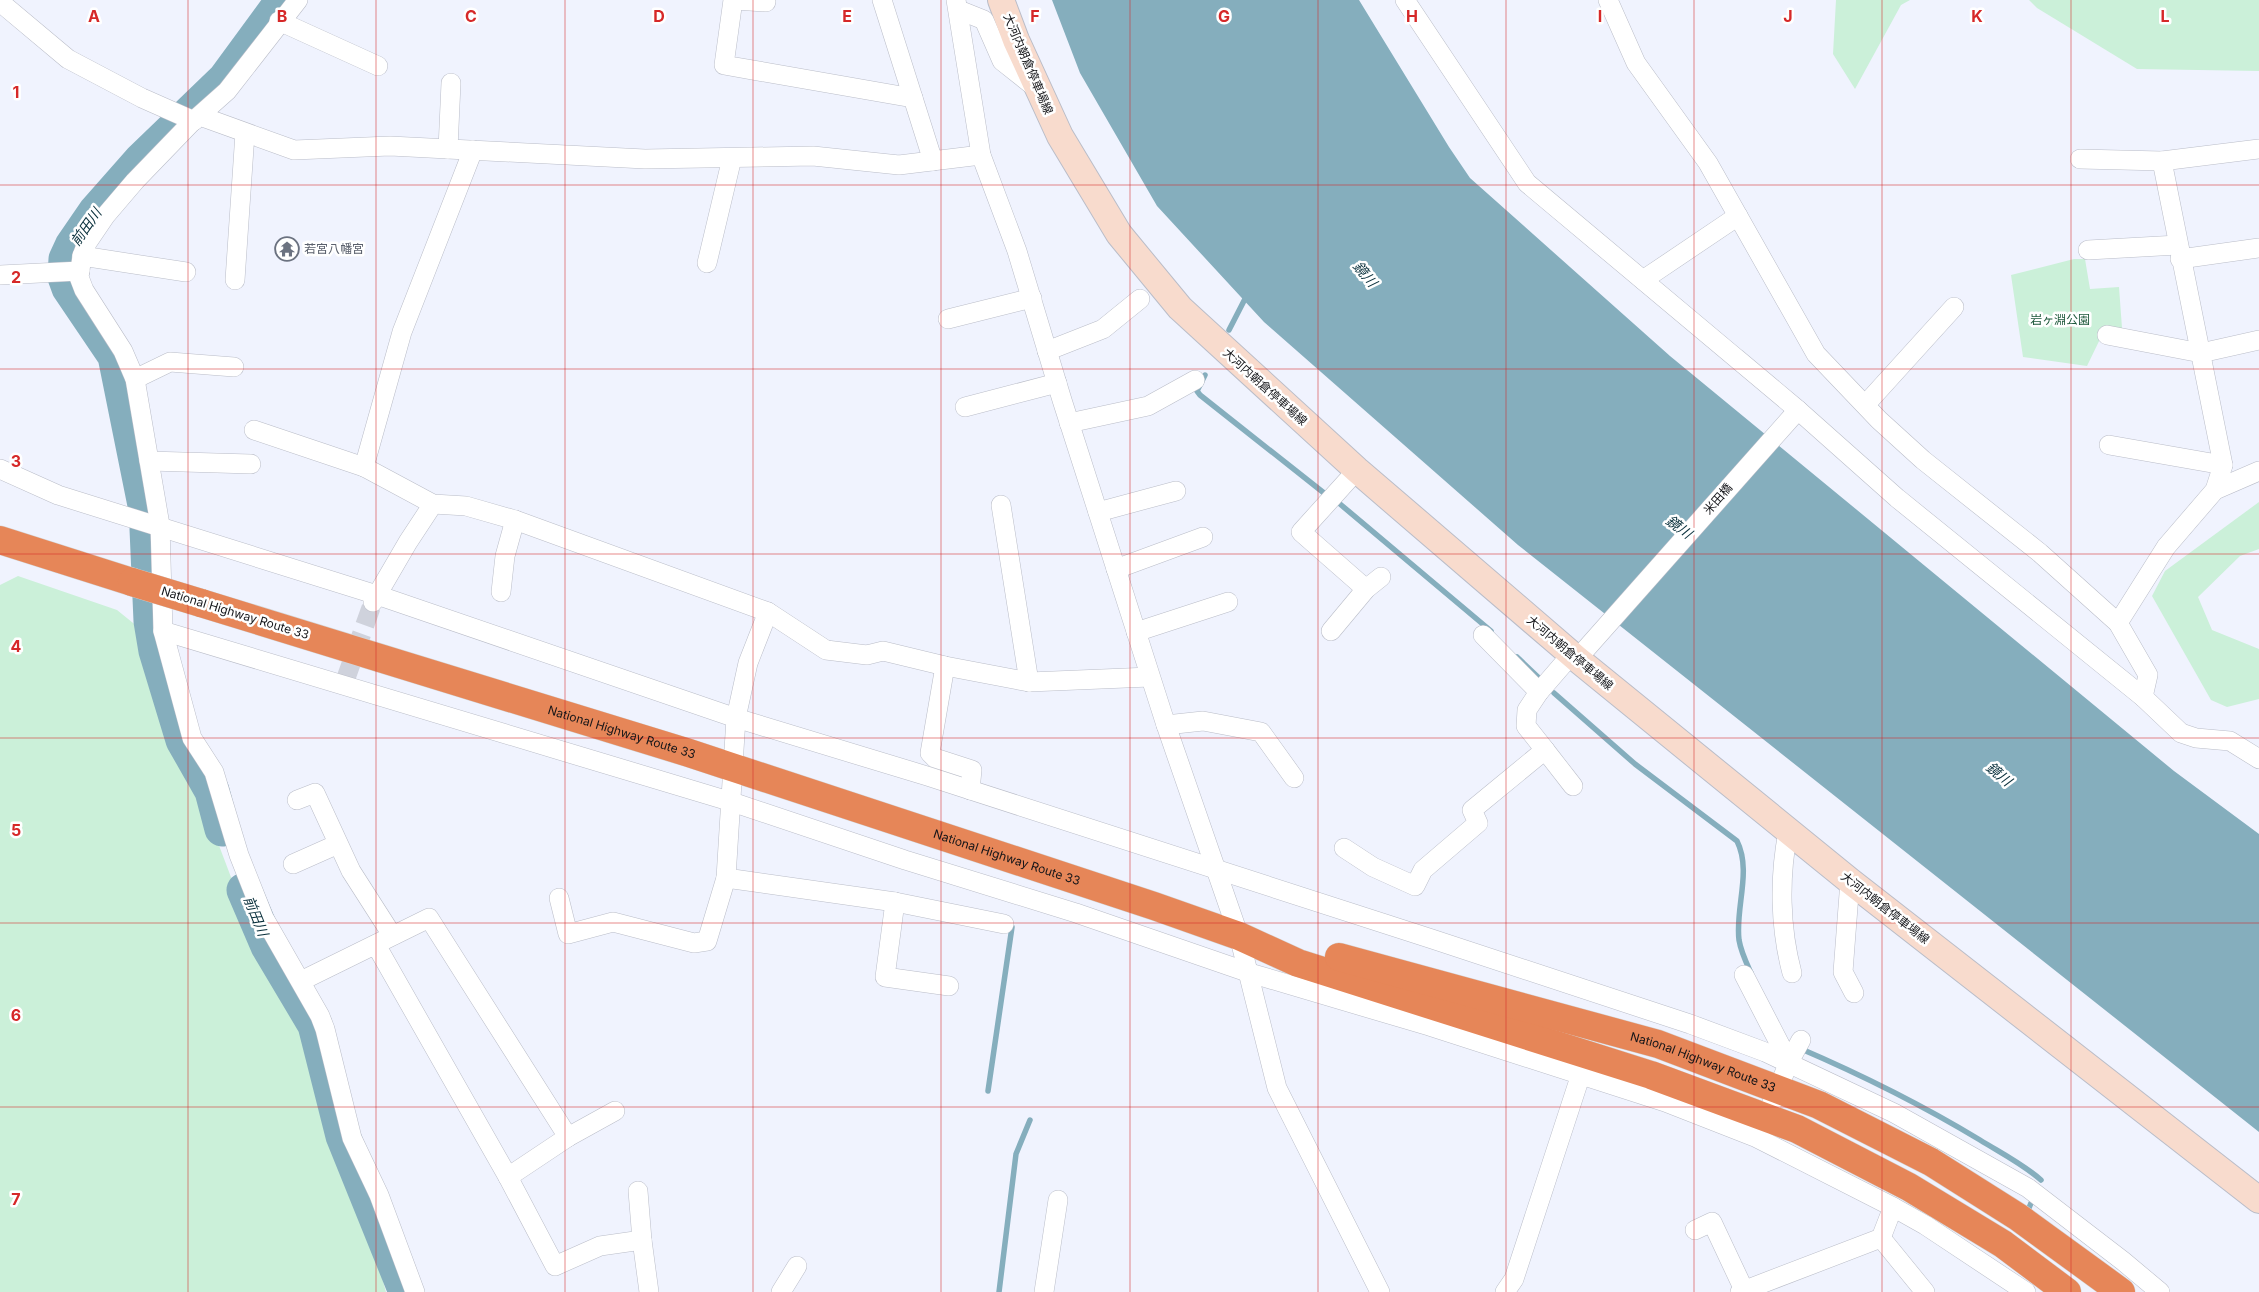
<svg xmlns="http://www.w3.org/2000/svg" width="2259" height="1292" viewBox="0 0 2259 1292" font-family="Inter,'Noto Sans JP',sans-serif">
<rect width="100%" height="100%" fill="#f0f3fe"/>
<g fill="#cbf0d9">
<path d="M1836,0H1910L1901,5L1855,89L1833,54Z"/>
<path d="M2029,0H2259V71L2137,69L2037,8Z"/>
<path d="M2074,259H2085L2090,289L2119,287L2122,328L2102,335L2087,366L2023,357L2011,275Z"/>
<path d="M2259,502V549L2240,556L2198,597L2212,630L2259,649V699L2227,707L2211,700L2152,596L2165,571Z"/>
<path d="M18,576L117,610L138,627L149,666L180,743L206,788L212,827L257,946L286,987L307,1040L352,1168L386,1292H0V585Z"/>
</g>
<path fill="#85aebd" d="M1052,0H1359L1449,147L1470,178L1670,356L2174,771L2259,834V1132L1518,545L1264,322L1157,206L1080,73Z"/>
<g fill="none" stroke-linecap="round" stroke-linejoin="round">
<g stroke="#85aebd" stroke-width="5.5">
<path d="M1229,330L1247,295"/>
<path d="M1205,375L1197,391L1200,395L1324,493"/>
<path d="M1340,504L1491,631"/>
<path d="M1517,657L1540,679"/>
<path d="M1554,693L1635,764L1737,841C1752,871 1735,908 1739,940C1741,952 1746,962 1751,973"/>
<path d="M1799,1048C1862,1075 1922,1105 1980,1140C2001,1153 2023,1164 2041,1180"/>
<path d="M988,1091L1012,927"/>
<path d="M2029,1208L2031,1203"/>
<path d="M999,1292L1016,1154L1030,1120"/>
</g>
<g stroke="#85aebd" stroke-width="35">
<path d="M145,505L115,356L69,288L65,277L66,259L72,246L96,211L141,160L225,79L283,0"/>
<path d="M147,529L151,621L156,651L183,740L212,791L222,829"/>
<path d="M244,890L268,946L315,1025L343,1136L406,1292"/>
</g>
</g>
<path fill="#e7bfb3" d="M281,240L295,242L292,259L278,257Z"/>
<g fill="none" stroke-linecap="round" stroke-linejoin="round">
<path stroke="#cfd2dc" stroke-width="19" stroke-dasharray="19 9" stroke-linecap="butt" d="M346,678L373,602"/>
<g stroke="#babdc8" stroke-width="20">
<g id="street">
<path d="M298,0L227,91L191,123L135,181L106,215L87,243L82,256L79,277L84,290L123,351L135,379L160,525L163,631L192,738L214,772L239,855L264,918L320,1016L325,1029L352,1138L379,1195L415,1292"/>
<path d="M733,0L724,65L913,98"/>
<path d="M735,0L766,2"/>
<path d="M882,0L933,161"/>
<path d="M956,0L981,155L1017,251L1062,400L1166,725L1239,936L1277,1088L1380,1292"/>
<path d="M1405,0L1527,183L1798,410L1736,358"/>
<path d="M1608,0L1636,63L1708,163L1816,354L1879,420L1923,460L2040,553L2118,623L2148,675L2143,697"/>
<path d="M0,2L68,59L142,98L194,121"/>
<path d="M959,10L984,20L1002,61L1036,88"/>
<path d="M279,21L378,66"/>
<path d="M200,116L294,150L390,146L645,159L813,156L899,165L981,155"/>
<path d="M448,149L451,83"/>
<path d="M473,150L402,332L364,467L433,504L466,506L515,520L768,612L826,650L867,655L883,651L945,666L1029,682L1150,677"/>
<path d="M2080,159L2162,161L2259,149"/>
<path d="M2088,250L2178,245"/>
<path d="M82,256L186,272"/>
<path d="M2180,259L2259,248"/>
<path d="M707,263L732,158"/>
<path d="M0,275L80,271"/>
<path d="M235,280L245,133"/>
<path d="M1643,280L1738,216"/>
<path d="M948,319L1032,298"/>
<path d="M2107,335L2201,353L2259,340"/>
<path d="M1047,351L1103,329L1140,299"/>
<path d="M135,379L170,362L234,367"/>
<path d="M1866,404L1954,307"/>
<path d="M965,407L1057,383"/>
<path d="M1069,423L1148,406L1195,380"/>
<path d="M254,430L364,467"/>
<path d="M2109,445L2223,465"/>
<path d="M149,461L251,464"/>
<path d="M0,469L58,495L377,595L736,718L927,776L1432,939L1690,1024L1765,1052L1894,1113L2028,1188L2123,1261L2160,1292"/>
<path d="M1357,470L1301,532L1366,589"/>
<path d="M2215,490L2259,471"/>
<path d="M1001,505L1029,682"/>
<path d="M1098,512L1176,491"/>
<path d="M1116,569L1203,537"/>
<path d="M501,592L505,556L515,520"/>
<path d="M373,602L408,542L433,504"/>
<path d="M768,612L748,663L736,718L726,878L895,902L1004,924"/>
<path d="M2118,623L2166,547L2215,490L2223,465L2162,161"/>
<path d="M163,631L732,802L905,860L1076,913L1250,973L1429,1026L1665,1102L1757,1138L1893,1207L1925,1225L2026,1292"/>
<path d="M1331,631L1366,589L1381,577"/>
<path d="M1136,632L1228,602"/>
<path d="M1483,635L1539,692"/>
<path d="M1577,659L1798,410L1897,498L2143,697L2181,733L2196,738L2230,741L2259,759"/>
<path d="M945,666L930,753L935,758L972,770L970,790"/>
<path d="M1166,725L1203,721L1261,732L1294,778"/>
<path d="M1545,750L1573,786"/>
<path d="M297,800L315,793L351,871L392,935"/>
<path d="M1788,832C1779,878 1780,928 1792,973"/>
<path d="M1344,848L1373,867L1415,886L1423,870L1478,823L1472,810L1545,750L1526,726L1527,710L1539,692L1571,655"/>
<path d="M293,864L338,844"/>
<path d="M1850,881L1843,972L1854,993"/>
<path d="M559,898L568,934L613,922L694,943L707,941L726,878"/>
<path d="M895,902L885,977L949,986"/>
<path d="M1744,975L1789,1062"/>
<path d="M301,981L429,918L568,1137L508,1177L376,945"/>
<path d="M1762,1127L1789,1062L1801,1040"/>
<path d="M568,1137L615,1111"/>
<path d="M508,1177L555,1266L600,1246L642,1240"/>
<path d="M638,1191L642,1240L649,1292"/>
<path d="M1695,1230L1712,1222L1744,1290"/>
<path d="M1881,1238L1925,1292"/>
<path d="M781,1292L797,1266"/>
<path d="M1044,1292L1058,1200"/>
<path d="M1505,1292L1514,1279L1581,1074"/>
<path d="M1740,1292L1881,1238L1893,1207"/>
</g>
</g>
<g stroke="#babdc8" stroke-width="28">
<path id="secondary" d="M1001,0L1016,40L1060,136L1119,234L1180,308L1357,470L1577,659L1850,881L2259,1200"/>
</g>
<g stroke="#d5d5d5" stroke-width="29">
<g id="highway">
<path d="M0,540L132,582"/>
<path id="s1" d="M201,603L689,753L1154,906L1239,936L1298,963L1651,1075L1797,1129L1909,1187L2003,1244L2067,1292"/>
<path id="s2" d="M1339,957L1658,1044L1819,1105L1931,1162L2018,1217L2121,1292"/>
</g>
</g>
<use href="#street" stroke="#fff" stroke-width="19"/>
<use href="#secondary" stroke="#f8dbcd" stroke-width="26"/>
<use href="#highway" stroke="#e68658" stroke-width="28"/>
<g stroke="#d5d5d5" stroke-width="29" stroke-linecap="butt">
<path id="highway-bridge" d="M132,582L201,603"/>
</g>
<use href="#highway-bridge" stroke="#e68658" stroke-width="28"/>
</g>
<path fill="none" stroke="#d62828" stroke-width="1" stroke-opacity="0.55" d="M188,0V1292M376,0V1292M565,0V1292M753,0V1292M941,0V1292M1130,0V1292M1318,0V1292M1506,0V1292M1694,0V1292M1882,0V1292M2071,0V1292M0,185H2259M0,369H2259M0,554H2259M0,738H2259M0,923H2259M0,1107H2259"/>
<defs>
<g id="temple-ring" transform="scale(1.25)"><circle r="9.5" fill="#fff" stroke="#6b7280" stroke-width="1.5"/><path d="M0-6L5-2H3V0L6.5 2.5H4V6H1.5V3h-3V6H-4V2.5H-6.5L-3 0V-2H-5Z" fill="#6b7280"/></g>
</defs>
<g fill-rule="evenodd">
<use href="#temple-ring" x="287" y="249"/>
</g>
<g text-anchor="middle" stroke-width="5" stroke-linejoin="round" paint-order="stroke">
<g font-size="12" fill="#131418" stroke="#fff">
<text transform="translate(1028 64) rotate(67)" y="4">大河内朝倉停車場線</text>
<text transform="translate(1265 387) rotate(42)" y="4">大河内朝倉停車場線</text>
<text transform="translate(1718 499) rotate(-49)" y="4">米田橋</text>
<text transform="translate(235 613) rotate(17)" y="4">National Highway Route 33</text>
<text transform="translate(1570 653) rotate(40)" y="4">大河内朝倉停車場線</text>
<text dy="4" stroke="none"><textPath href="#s1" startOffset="440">National Highway Route 33</textPath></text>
<text dy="4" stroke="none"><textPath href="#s1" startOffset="845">National Highway Route 33</textPath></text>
<text transform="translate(1885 908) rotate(38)" y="4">大河内朝倉停車場線</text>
<text dy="4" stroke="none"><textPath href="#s2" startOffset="379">National Highway Route 33</textPath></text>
</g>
<g font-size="12" fill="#5b616d" stroke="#fff" text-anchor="start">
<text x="304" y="253">若宮八幡宮</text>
</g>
<g font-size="12" fill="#1d583b" stroke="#fff">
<text x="2060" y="324">岩ヶ淵公園</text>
</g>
<g font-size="14" font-style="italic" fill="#072e3a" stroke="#fff">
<text transform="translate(86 227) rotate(-55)" y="5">前田川</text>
<text transform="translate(1365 274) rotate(50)" y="5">鏡川</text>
<text transform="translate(1679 527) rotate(36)" y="5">鏡川</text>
<text transform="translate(1999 774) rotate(39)" y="5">鏡川</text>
<text transform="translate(256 916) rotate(68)" y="5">前田川</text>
</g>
</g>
<g font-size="16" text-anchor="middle" font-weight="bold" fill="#d62828" stroke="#fff" stroke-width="5" stroke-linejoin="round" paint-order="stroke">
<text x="94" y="22">A</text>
<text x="282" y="22">B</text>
<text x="471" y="22">C</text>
<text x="659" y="22">D</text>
<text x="847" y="22">E</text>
<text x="1035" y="22">F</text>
<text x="1224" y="22">G</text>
<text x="1412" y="22">H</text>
<text x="1600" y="22">I</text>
<text x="1788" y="22">J</text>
<text x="1977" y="22">K</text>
<text x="2165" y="22">L</text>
<text x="16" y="98">1</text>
<text x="16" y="283">2</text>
<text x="16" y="467">3</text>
<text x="16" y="652">4</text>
<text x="16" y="836">5</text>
<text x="16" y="1021">6</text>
<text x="16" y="1205">7</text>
</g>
</svg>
